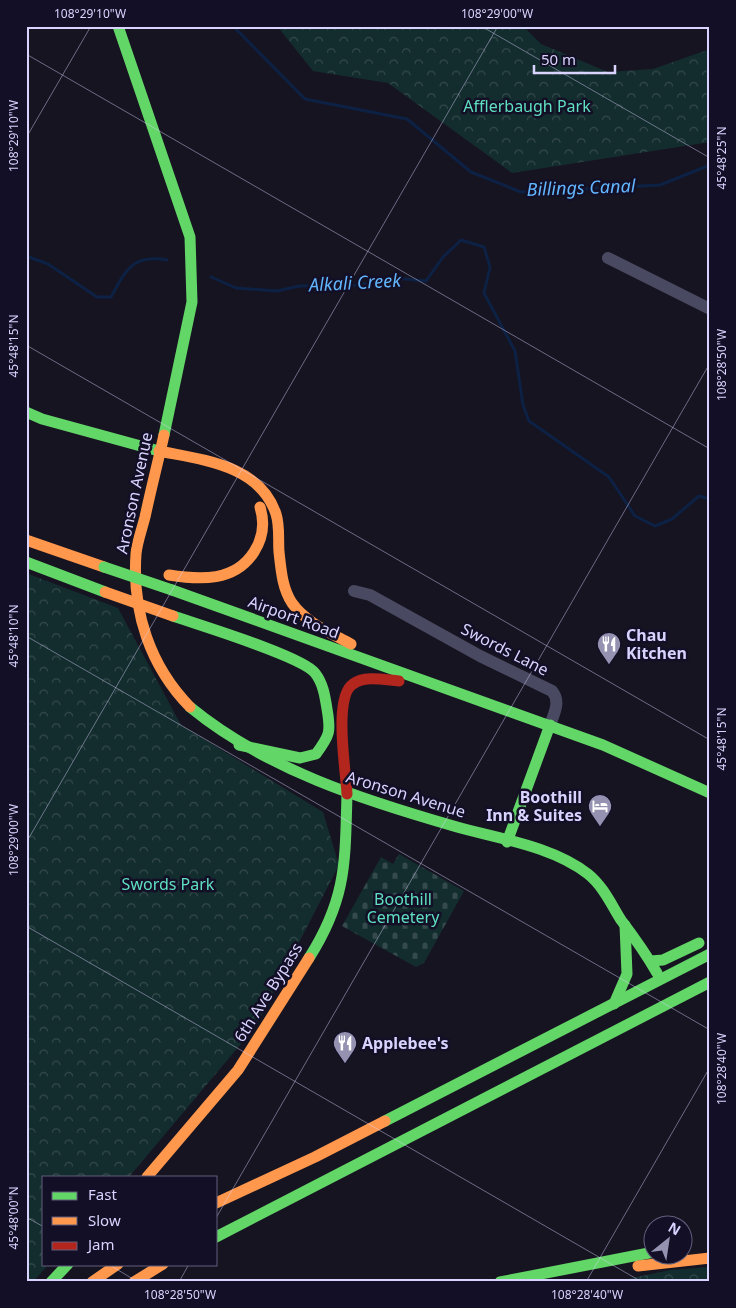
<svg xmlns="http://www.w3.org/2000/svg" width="736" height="1308" viewBox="0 0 736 1308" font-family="'Noto Sans',sans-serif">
<defs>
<pattern id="forest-crowns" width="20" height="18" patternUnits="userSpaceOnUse" patternTransform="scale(1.25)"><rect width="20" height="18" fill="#132c2d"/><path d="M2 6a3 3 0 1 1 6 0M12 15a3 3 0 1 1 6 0" fill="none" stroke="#354a4c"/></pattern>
<pattern id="cemetery-stones" width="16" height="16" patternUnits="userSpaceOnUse" patternTransform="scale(1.25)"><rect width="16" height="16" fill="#132c2d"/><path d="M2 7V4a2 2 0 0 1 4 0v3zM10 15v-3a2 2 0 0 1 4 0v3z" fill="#354a4c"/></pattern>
</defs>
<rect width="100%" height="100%" fill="#161421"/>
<g fill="url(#forest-crowns)">
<path d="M277,26H523L541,44L608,72L653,69L710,49V142L512,173L388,83L313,71Z"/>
<path d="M26,573L118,608L181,725L323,812L339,865L256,1026L129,1177H44V1264H49L33,1282H26Z"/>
<path d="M710,1267V1282H613L670,1270Z"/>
</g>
<path fill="url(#cemetery-stones)" d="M399,854L464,891L424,963L416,967L342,926L381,857L393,864Z"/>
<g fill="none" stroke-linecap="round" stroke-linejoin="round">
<g stroke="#0d2144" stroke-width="3">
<path d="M233,26L305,99L407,119L471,172L521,192L660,185L710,165"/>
<path d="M26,256L48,264L97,297H111C126,270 132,254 167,260"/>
<path d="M211,277L236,288L277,291L299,286L358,285L395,278L426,281L443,257L461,240L484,247L490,267L484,293L515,351L523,405L529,421L609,477L635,516L655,526L672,519L699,496L710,499"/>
</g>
<g stroke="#4a4962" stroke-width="12">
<path d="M608,258L710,309"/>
<path d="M354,591L370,595L480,656L552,691C561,701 554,714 550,725"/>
</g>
<g stroke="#63d668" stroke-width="11">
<path d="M118,26L190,237L192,302L164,435"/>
<path d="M26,412L42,419L159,451"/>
<path d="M26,562L105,592"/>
<path d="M172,590L603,745L710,793"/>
<path d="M173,616C199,625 302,656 315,673C323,683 325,696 327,709C331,732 330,735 316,754L300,758L239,745"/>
<path d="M190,707C267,770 363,800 457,827C500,839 552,846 588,874C603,886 611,904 621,920C634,937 646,954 657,973"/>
<path d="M507,842L550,725"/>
<path d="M309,958C347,898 345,862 347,794"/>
<path d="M651,961L663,960L699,943"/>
<path d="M614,1004L627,974L625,925"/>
<path d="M385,1121L710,954"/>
<path d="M216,1237L710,982"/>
<path d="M51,1282L68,1264"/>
<path d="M500,1282L654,1252"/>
</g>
<g stroke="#ff974d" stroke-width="11">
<path d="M164,435C158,462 151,489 145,517C142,529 137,542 136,554C132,612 150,666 190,707"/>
<path d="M159,451C203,460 260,465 276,514C280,526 278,540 279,552C281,569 282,588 292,603C306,623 331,633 351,644"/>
<path d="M26,540L104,567"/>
<path d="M169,575C200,580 235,582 254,552C263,538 265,523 260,507"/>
<path d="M147,1177L238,1070L309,958"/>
<path d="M216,1203L315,1157L385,1121"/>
<path d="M638,1266L710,1258"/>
<path d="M92,1282L118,1264"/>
<path d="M134,1282L163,1264"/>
</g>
<path stroke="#b3261e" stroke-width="11" d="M347,794C346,771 333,697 353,684C365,675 385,680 399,681"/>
<path stroke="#63d668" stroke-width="11" d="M104,567L172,590"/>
<path stroke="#ff974d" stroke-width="11" d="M105,592L173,616"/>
</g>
<path fill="none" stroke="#d9d4ff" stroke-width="1" stroke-opacity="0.45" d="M481,26L710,158M26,54L710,449M26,138L91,26M26,345L710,740M26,636L710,1030M26,843L498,26M26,926L642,1282M26,1217L44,1227M216,1218L710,363M108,1264L138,1282M179,1282L189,1264M586,1282L710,1067"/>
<defs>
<g id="restaurant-pin" transform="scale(1.25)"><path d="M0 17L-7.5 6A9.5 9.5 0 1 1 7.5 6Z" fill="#9591b1" stroke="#130f26"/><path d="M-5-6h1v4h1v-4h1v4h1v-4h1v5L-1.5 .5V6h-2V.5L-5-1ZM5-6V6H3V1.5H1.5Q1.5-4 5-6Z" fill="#fff"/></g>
<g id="hotel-pin" transform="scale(1.25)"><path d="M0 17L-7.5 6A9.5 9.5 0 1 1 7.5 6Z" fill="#9591b1" stroke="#130f26"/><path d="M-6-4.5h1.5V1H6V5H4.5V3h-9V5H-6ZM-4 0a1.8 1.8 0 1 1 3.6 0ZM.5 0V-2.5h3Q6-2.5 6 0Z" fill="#fff"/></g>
</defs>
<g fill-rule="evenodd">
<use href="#restaurant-pin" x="609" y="644"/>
<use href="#hotel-pin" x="600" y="806"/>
<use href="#restaurant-pin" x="345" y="1043"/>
</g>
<g text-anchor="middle" stroke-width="5" stroke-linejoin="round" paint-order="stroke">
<g font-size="16" fill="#5fe0c0" stroke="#130f26">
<text x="527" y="112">Afflerbaugh Park</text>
<text x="168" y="890">Swords Park</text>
<text x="403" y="905">Boothill<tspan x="403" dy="18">Cemetery</tspan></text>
</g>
<g font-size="16" fill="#d9d4ff" stroke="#130f26">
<text transform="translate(134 493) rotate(-78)" y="6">Aronson Avenue</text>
<text transform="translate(294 617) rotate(20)" y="6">Airport Road</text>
<text transform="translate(505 649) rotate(27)" y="6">Swords Lane</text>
<text transform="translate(406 794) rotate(17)" y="6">Aronson Avenue</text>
<text transform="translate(268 992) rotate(-58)" y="6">6th Ave Bypass</text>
</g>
<g font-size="16" font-weight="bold" fill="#d9d4ff" stroke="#130f26" text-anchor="start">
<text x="626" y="641">Chau<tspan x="626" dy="18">Kitchen</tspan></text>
<text x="582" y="803" text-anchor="end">Boothill<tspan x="582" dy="18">Inn &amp; Suites</tspan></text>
<text x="362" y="1049">Applebee's</text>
</g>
<g font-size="18" font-style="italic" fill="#62b6ff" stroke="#130f26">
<text transform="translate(581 188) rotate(-2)" y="6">Billings Canal</text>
<text transform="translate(355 283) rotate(-3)" y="6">Alkali Creek</text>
</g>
</g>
<rect width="736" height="1308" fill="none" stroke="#130f26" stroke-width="55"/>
<rect x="42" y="1176" width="175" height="90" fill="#130f26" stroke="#625e7d"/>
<rect x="52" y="1192" width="25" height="8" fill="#63d668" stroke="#625e7d"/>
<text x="88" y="1200" font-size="15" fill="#d9d4ff">Fast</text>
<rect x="52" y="1217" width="25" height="8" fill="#ff974d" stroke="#625e7d"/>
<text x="88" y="1226" font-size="15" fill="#d9d4ff">Slow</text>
<rect x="52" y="1242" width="25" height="8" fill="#b3261e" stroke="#625e7d"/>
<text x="88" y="1250" font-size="15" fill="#d9d4ff">Jam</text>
<g transform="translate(668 1240) rotate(30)"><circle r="24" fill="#130f26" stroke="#625e7d"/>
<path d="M0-4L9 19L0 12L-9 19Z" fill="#9591b1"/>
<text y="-8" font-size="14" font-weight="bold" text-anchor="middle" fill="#d9d4ff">N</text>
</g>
<path d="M534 65v8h81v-8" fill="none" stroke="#d9d4ff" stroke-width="2.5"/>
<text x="541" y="65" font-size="15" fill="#d9d4ff" stroke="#130f26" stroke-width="4" paint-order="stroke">50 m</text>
<rect x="28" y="28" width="680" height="1252" fill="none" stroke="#d9d4ff" stroke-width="2"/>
<g font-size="12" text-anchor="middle" fill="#d9d4ff">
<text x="90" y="18">108°29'10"W</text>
<text x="497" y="18">108°29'00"W</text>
<text transform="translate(14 136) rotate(-90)" y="4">108°29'10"W</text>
<text transform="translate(722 158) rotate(-90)" y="4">45°48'25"N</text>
<text transform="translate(14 346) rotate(-90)" y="4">45°48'15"N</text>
<text transform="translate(722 365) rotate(-90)" y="4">108°28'50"W</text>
<text transform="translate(14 636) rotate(-90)" y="4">45°48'10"N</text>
<text transform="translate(722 739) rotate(-90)" y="4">45°48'15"N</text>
<text transform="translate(14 840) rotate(-90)" y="4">108°29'00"W</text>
<text transform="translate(722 1069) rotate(-90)" y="4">108°28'40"W</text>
<text transform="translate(14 1218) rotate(-90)" y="4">45°48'00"N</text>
<text x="180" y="1299">108°28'50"W</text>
<text x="587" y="1299">108°28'40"W</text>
</g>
</svg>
